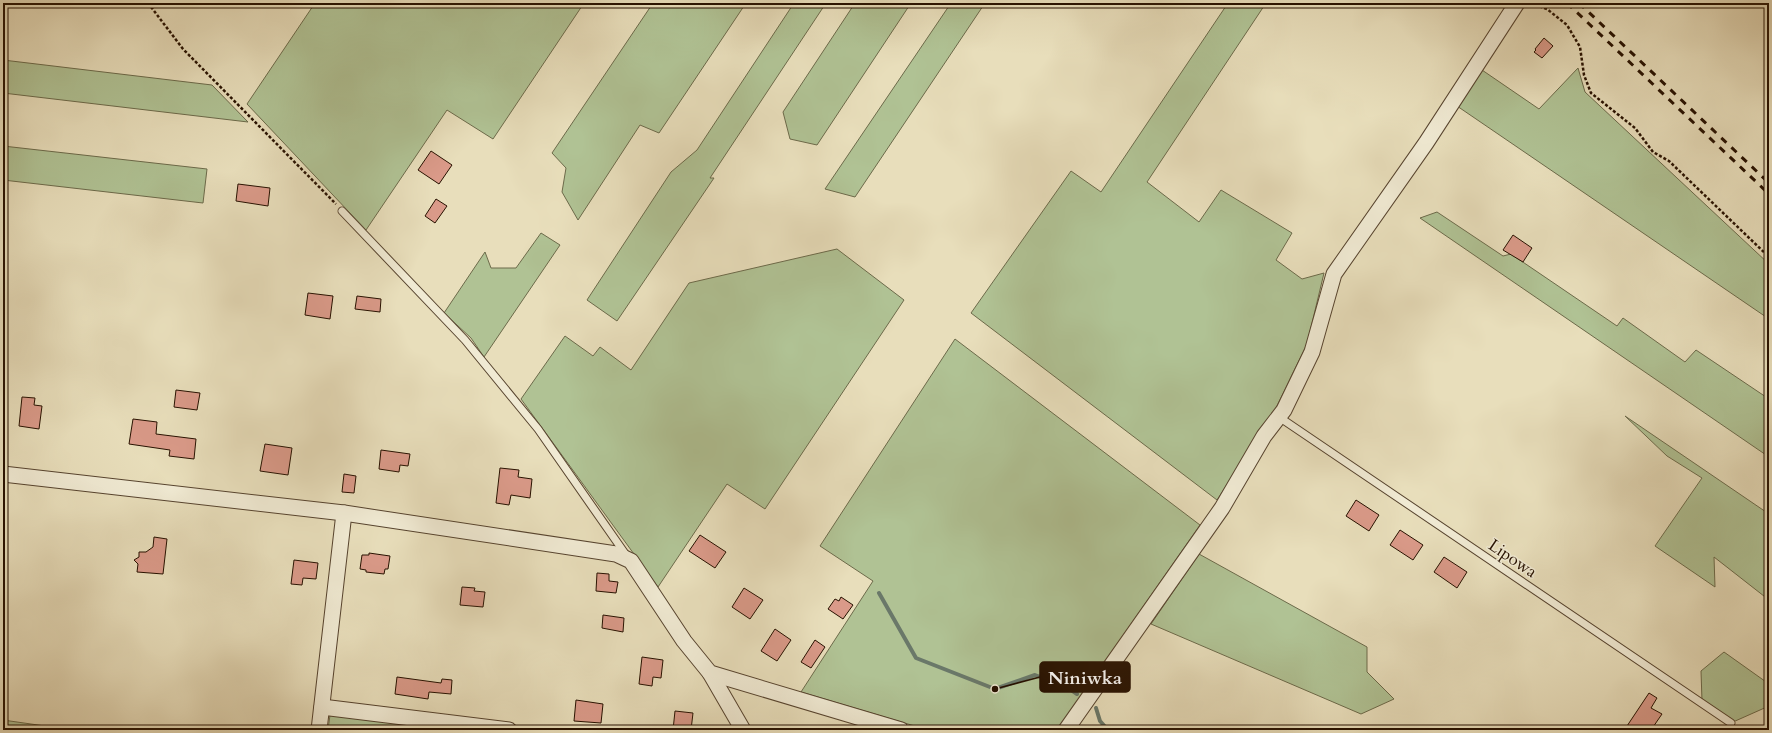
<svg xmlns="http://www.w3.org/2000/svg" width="1772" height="733" viewBox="0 0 1772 733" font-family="Cardo,serif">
<rect width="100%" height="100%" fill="#e8debb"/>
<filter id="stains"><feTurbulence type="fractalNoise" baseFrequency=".005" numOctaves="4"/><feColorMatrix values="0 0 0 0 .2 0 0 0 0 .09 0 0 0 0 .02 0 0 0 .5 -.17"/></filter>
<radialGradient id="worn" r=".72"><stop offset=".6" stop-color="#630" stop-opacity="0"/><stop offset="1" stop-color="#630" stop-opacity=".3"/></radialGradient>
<g fill="#b0c294" stroke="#6c6a4a">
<path d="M315,3H584L493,139L447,110L366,230L247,104Z"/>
<path d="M653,3H746L659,133L640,125L578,220L562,192L566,168L552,153Z"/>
<path d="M794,3H826L710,178H714L617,321L587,300L671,172L697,150Z"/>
<path d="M855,3H911L817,145L790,139L783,112Z"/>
<path d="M951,3H985L855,197L825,189Z"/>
<path d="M1228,3H1266L1147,182L1199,222L1221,190L1292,233L1276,260L1302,279L1324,273L1307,344L1275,410L1217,500L971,313L1071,171L1101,192Z"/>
<path d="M3,60L212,85L248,122L3,93Z"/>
<path d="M1578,68L1585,92L1769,264V319L1457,106L1482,70L1539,109Z"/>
<path d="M3,146L207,169L203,203L3,180Z"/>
<path d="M1437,212L1503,256L1511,254L1617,326L1623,318L1685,362L1696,350L1769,399V457L1420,218Z"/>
<path d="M541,233L560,245L484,357L471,338L444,313L485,252L491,268H516Z"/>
<path d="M837,249L904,300L765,509L727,484L658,587L521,399L565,336L593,356L600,347L631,370L689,283Z"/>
<path d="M955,339L1200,525L1057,730H928L801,692L873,581L820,546Z"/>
<path d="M1625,416L1769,514V600L1714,557L1715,587L1655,546L1702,478L1667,456Z"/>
<path d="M1199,554L1367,647V672L1394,699L1361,714L1151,624Z"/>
<path d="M1724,652L1769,684V706L1733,722L1702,701L1701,671Z"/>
<path d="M330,715L457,730H328Z"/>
<path d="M3,720L66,729L67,730H3Z"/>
</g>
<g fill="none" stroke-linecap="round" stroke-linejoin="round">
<g stroke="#6a7869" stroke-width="4">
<path d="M879,593L916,658L995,689L1035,675L1067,687L1077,694"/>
<path d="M1096,708L1100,721L1108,730"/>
</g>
</g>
<g fill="#da9a89" stroke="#271100">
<path d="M1544,38L1553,46L1542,58L1534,52L1536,50L1535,49Z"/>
<path d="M431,151L452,165L439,184L418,170Z"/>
<path d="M238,184L270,188L268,206L236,201Z"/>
<path d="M436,199L447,206L435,223L425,216Z"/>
<path d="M1513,235L1532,248L1523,262L1503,250Z"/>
<path d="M308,293L333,296L330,319L305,315Z"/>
<path d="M357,296L381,299L380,312L355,309Z"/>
<path d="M176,390L200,393L197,410L174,407Z"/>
<path d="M22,397L35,398L34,405L42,406L39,429L19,426Z"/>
<path d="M133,419L157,422L156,434L196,439L194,459L169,456L170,450L129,444Z"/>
<path d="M265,444L292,448L288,475L260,471Z"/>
<path d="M381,450L410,454L408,466L400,465L399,472L379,469Z"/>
<path d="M500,468L519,470L518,477L532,479L530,498L511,495L509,505L496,503Z"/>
<path d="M344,474L356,476L354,493L342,492Z"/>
<path d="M1356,500L1379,515L1369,531L1346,516Z"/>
<path d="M1400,530L1423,545L1413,560L1390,545Z"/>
<path d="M700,535L726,552L715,568L689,551Z"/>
<path d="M154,537L167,539L163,574L137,572L138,564L134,560L139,557V552H146L153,547Z"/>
<path d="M369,553L390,556L388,569H385L384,574L366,572V570L360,569L362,555H369Z"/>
<path d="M1444,557L1467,572L1457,588L1434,572Z"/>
<path d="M294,560L318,563L316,579L303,578L302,585L291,584Z"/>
<path d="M597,573L609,574V581L618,582L616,593L596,591Z"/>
<path d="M462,587L475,588L474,591L485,592L483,607L460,605Z"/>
<path d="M744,588L763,600L750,619L732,607Z"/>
<path d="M841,597L853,605L843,619L828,609L835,599L839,601Z"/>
<path d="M603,615L624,618L623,632L602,628Z"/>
<path d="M775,629L791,640L777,661L761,651Z"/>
<path d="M815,640L825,647L811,668L801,662Z"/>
<path d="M642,657L663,660L661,678L653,677L652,686L639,684Z"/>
<path d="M397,677L441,683L442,679L452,680L451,694L429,692L428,699L395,694Z"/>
<path d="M1649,693L1657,698L1651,708L1662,714L1651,730H1634L1627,726Z"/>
<path d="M576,700L603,704L601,723L574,721Z"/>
<path d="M675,711L693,713L691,730H673Z"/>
</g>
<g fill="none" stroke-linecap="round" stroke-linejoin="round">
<g stroke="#57442f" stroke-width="9">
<g id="lane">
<path d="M342,211L465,340L538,429L626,555"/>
<path d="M1279,417L1731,723"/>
</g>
</g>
<g stroke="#57442f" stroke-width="17">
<g id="street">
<path d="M3,474L344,513L616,554L631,561L684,641L710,673L901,730"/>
<path d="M710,673L743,730"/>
<path d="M322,707L509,730"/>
<path d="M319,730L344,513"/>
<path d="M1066,730L1222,508L1264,436L1284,410L1312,352L1334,274L1426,143L1517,3"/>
</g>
</g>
<g stroke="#271100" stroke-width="2.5" stroke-dasharray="3 2" stroke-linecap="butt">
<path d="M148,3L183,49L336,204"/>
<path d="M1530,3L1547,9L1567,25L1580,47L1584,75L1591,93L1635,128L1653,152L1669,161L1769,257"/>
</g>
<use href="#lane" stroke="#f0ead3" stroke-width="7"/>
<use href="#street" stroke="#f0ead3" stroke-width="15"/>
<g stroke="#271100" stroke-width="3" stroke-dasharray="7 7" stroke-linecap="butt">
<path d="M1567,3L1769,194"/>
<path d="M1579,3L1769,183"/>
</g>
</g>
<g text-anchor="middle" stroke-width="3" stroke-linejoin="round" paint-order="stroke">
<g font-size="17" fill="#271100" stroke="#f0ead3">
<text transform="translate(1513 558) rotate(34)" y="6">Lipowa</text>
</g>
</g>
<path fill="none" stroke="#271100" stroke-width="1.5" d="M995 689L1040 677"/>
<circle fill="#271100" stroke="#f0ead3" stroke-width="1.5" cx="995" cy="689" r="4"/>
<rect fill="#271100" stroke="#271100" stroke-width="1.5" x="1040" y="662" width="90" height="30" rx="4"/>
<g font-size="18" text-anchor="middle" font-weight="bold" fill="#fff">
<text x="1085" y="684">Niniwka</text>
</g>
<rect width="1772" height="733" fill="none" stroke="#e8debb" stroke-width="16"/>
<rect x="4" y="4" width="1764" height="725" fill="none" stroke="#271100" stroke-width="2"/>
<rect x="8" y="8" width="1756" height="717" fill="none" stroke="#271100"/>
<rect width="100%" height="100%" filter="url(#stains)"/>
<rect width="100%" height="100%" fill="url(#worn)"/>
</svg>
